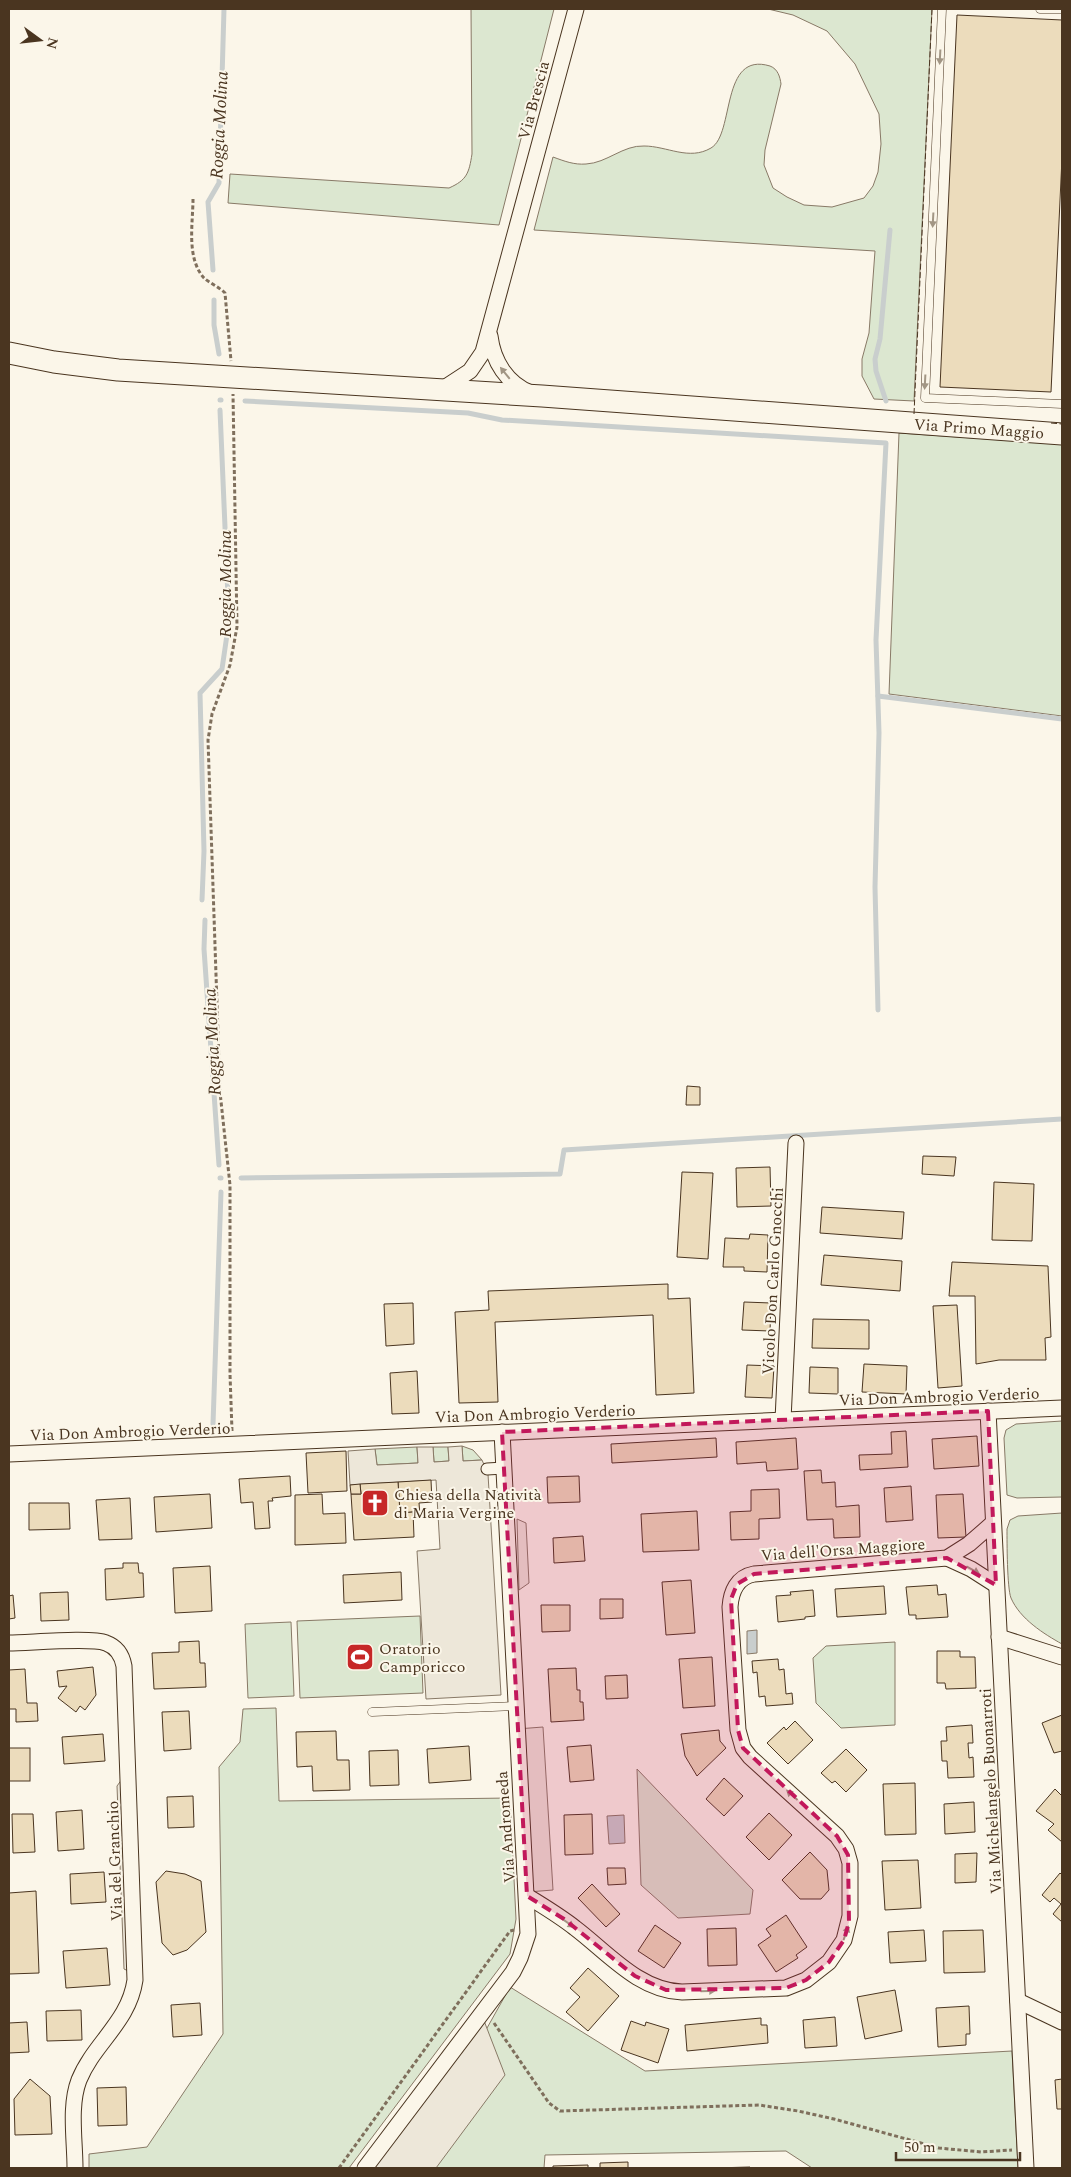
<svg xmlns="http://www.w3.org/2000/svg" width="1071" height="2177" viewBox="0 0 1071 2177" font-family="Spectral,serif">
<rect width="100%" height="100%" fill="#fbf6e9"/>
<g fill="#dce7d0" stroke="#887966">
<path d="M471,9H554L499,225L228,203L230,174L449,188C467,180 469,173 472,154Z"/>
<path d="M768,9H932L914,401L874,399L862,376V359L869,333L875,251L534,230L553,157C564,161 574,165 586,164C607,163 623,145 644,146C667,146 689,161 711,148C735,134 720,51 770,66C778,69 780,77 781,84L765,150L764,165L773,188L787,197L804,205L832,207L864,198L873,186L878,172L881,144L879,114L855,64L827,31L793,15Z"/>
<path d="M899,433L1062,444V716L889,694Z"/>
<path d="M1062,1421V1497L1017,1498L1007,1495L1004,1438L1006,1430L1016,1424Z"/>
<path d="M462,1446L473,1450L482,1460L463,1461Z"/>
<path d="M417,1447L418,1463L377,1465L375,1449Z"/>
<path d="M433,1447H448L449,1461L434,1462Z"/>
<path d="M1062,1513V1644C1044,1634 1020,1619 1011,1598C1007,1588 1007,1542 1007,1529L1010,1520L1018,1516Z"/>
<path d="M420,1616L423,1693L300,1698L297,1621Z"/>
<path d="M291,1622L294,1696L248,1698L245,1624Z"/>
<path d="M895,1642V1725L841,1728L816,1703L813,1658L826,1646Z"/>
<path d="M276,1708L279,1801L510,1798L516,1919L510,1954L349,2168H89V2154L147,2147L223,2034L219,1767L240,1742L243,1709Z"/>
<path d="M637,1769L753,1890L750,1914L678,1918L641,1885Z"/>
<path d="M510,1987L645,2071L1012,2051L1018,2168H812L786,2151L545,2155L544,2168H426L482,2037Z"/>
</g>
<g fill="#ede7d9" stroke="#887966">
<path d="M462,1446L463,1461L482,1460L488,1474L501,1695L426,1699L417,1551L440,1549L436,1480L350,1485L348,1451L375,1449L377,1465L418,1463L417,1447H433L434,1462L449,1461L448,1447Z"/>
<path d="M517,1519L526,1523L529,1583L519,1590Z"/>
<path d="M543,1727L553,1890L528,1892L517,1729Z"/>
<path d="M128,1771L135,1974L124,1969L117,1786Z"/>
<path d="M481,2013L505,2075L436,2168H365Z"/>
</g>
<g fill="#c9cecd" stroke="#887966">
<path d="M757,1630V1653L747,1654V1631Z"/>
<path d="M624,1815L625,1843L609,1844L607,1816Z"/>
</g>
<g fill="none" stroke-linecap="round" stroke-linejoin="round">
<g stroke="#c9cecd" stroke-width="5">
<path d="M213,270L208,202L219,183L224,9"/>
<path d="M214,300V325L219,354"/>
<path d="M220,400H221"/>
<path d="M245,401L468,413L502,420L886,443L876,640L879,733L875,887L878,1010"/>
<path d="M886,401L876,371L875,359L880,339L890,230"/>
<path d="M878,696L1062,719"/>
<path d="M202,900L204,851L200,693L222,669L229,621L220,410"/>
<path d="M205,920L204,949L219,1165"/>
<path d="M220,1178H221"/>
<path d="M241,1178L560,1174L564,1150L1062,1119"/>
<path d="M213,1424L221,1192"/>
</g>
</g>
<g fill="#ecdcbc" stroke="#4a3520">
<path d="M957,15L1062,20V158L1051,392L940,387Z"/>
<path d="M687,1086L700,1087V1105H686Z"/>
<path d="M923,1156L956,1157L954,1176L922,1174Z"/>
<path d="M770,1167L771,1206L737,1207L736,1168Z"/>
<path d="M682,1172L713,1173L708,1259L677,1257Z"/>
<path d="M994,1182L1034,1184L1032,1241L992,1240Z"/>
<path d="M822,1207L904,1212L902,1239L820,1233Z"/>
<path d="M750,1234L768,1235L767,1272L744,1271V1267H723L725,1238L749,1239Z"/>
<path d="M824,1255L902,1261L900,1291L821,1285Z"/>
<path d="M952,1262L1048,1266L1051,1337L1045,1338L1046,1360H999L976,1364L975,1296H949Z"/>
<path d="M668,1284V1299L690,1298L694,1393L656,1395L653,1315L495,1322L498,1402L459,1403L455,1312L489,1310L488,1291Z"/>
<path d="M744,1302L771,1303L770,1331L742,1330Z"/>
<path d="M413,1303L414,1344L386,1346L384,1304Z"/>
<path d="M957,1305L962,1386L938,1388L933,1306Z"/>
<path d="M813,1319L869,1320V1349L812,1348Z"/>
<path d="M864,1364L907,1366L906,1394L862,1392Z"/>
<path d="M747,1365L774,1366L772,1398L745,1397Z"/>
<path d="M810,1367L838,1368V1394L809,1393Z"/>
<path d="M417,1371L419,1413L392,1414L390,1373Z"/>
<path d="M906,1431L908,1467L860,1470L859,1455L892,1454L891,1432Z"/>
<path d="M977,1436L979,1466L934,1469L932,1439Z"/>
<path d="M716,1438L717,1457L612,1463L611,1444Z"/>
<path d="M796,1438L798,1469L767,1471L766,1462L737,1464L736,1442Z"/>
<path d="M346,1451L347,1491L308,1493L306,1453Z"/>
<path d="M821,1470L822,1483L835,1482L836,1507L859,1505L860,1537L834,1538L833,1519L807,1520L804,1471Z"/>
<path d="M290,1476L291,1496L272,1498L273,1501H268L270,1528L255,1529L253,1502L241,1503L239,1479Z"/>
<path d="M579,1476L580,1502L548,1503L547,1477Z"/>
<path d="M431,1480L432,1502L419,1503L420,1515H413V1512L400,1513L398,1482Z"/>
<path d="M398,1482L400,1513L413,1512L414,1537L354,1540L351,1494H361L360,1484Z"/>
<path d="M360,1484L361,1494H351L350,1485Z"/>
<path d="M911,1486L913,1520L886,1522L884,1488Z"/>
<path d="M779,1489L780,1518L759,1519V1539L731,1540L730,1512L751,1511V1490Z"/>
<path d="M210,1494L212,1528L156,1532L154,1497Z"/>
<path d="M322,1494L323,1514L345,1513L346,1543L295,1545V1495Z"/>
<path d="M963,1494L966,1537L938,1538L936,1495Z"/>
<path d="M130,1498L132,1539L99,1540L96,1500Z"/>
<path d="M29,1503H69L70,1529L29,1530Z"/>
<path d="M697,1511L699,1550L643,1552L641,1514Z"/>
<path d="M583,1536L585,1561L554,1563L553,1538Z"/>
<path d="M123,1563H138L139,1573H143L144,1597L106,1600L105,1569L123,1568Z"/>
<path d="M210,1566L212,1611L175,1613L173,1568Z"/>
<path d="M401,1572L402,1600L344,1603L343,1575Z"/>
<path d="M691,1580L695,1633L666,1635L662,1582Z"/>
<path d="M937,1585L938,1595L946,1594L948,1617L916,1619V1615H909L906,1587Z"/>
<path d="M884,1586L886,1614L837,1617L835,1589Z"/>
<path d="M813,1590L815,1616L805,1617V1619L778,1622L776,1596L791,1595L790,1592Z"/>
<path d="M68,1592L69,1620L41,1621L40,1593Z"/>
<path d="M13,1595L15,1618L9,1619V1596Z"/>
<path d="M600,1599H623V1618L600,1619Z"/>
<path d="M541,1605H570V1631L542,1632Z"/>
<path d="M199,1641L200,1663H205L206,1687L154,1689L152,1653L179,1652V1642Z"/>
<path d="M937,1651H960V1657H975L976,1688L946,1689L945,1683H937Z"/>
<path d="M712,1657L715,1706L683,1708L679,1659Z"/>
<path d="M778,1659L779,1670L784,1669L786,1694L792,1693L793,1704L766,1706L765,1696L759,1697L757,1672L753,1673L752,1661Z"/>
<path d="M93,1667L96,1695L85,1710L80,1706L76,1712L58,1698L67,1686L59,1687L57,1671Z"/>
<path d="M576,1668L577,1690H580V1702H583L584,1720L551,1722L548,1669Z"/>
<path d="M25,1669L27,1703H37L38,1721L16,1722V1709H9V1670Z"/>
<path d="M627,1675L628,1698L606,1699L605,1676Z"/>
<path d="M189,1711L191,1749L164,1751L162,1712Z"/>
<path d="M1062,1715V1751L1054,1753L1042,1723Z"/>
<path d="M795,1721L813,1740L788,1764L767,1743L784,1727L786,1730Z"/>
<path d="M972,1725L973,1743H968L969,1758L973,1757L974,1777L948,1778L947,1761H942L941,1741H947L946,1727Z"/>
<path d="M719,1730L720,1741L726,1748L697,1776L685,1756L681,1734Z"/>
<path d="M336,1731L337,1760H349L350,1790L313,1791L312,1766L297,1767L296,1732Z"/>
<path d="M103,1734L105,1761L64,1764L62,1737Z"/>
<path d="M591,1745L594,1780L570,1782L567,1747Z"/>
<path d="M469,1746L471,1780L429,1783L427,1749Z"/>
<rect x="9" y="1748" width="21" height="33"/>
<path d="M846,1749L867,1770L846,1792L835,1781L832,1783L821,1773Z"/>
<path d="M398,1750L399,1785L370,1786L369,1751Z"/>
<path d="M724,1778L743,1796L724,1816L706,1799Z"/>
<path d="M915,1783L916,1834L885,1835L883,1784Z"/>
<path d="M1055,1789L1062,1796V1842L1048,1830L1054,1824L1036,1811Z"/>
<path d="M193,1796L194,1827L168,1828L167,1797Z"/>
<path d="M974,1802L975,1832L945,1834L944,1804Z"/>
<path d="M82,1810L84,1849L58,1851L56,1812Z"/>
<path d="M769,1813L792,1835L769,1860L746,1837Z"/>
<path d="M12,1814H33L35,1852L13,1853Z"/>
<path d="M592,1814L593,1854L565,1855L564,1815Z"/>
<path d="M810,1852L827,1870L829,1890L821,1899H800L782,1880Z"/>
<path d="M977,1853L976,1882L955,1883V1854Z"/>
<path d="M918,1860L921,1908L885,1910L882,1861Z"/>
<path d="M607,1868H625L626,1884L608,1885Z"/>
<path d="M166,1871L185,1874L201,1881L206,1932L187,1950L173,1955L162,1943L156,1882Z"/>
<path d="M104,1872L106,1902L71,1904L70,1874Z"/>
<path d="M1060,1873L1062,1875V1922L1053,1914L1061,1904L1054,1898L1050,1902L1042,1895Z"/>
<path d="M592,1884L620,1914L606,1927L578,1898Z"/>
<path d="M36,1891L39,1973L9,1974V1893Z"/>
<path d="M786,1915L807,1947L796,1955L798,1958L776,1972L758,1945L771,1936L766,1929Z"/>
<path d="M655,1925L681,1943L664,1968L638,1951Z"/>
<path d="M736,1928L737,1965L708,1966L707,1929Z"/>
<path d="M924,1930L926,1961L890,1963L888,1932Z"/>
<path d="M983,1930L985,1972L944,1973L943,1931Z"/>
<path d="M107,1948L110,1985L66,1988L63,1951Z"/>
<path d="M588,1968L619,1996L588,2031L566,2012L580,1997L570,1988Z"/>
<path d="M895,1990L902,2031L865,2039L857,1997Z"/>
<path d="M200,2003L202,2035L173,2037L171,2005Z"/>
<path d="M969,2006L970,2034H966V2045L938,2047L936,2008Z"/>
<path d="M81,2010L82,2040L47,2041L46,2011Z"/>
<path d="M835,2017L837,2046L805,2048L803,2020Z"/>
<path d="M761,2018V2025H767L768,2043L687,2051L685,2025Z"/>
<path d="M631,2021L645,2026L646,2022L669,2029L658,2063L621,2050Z"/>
<path d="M27,2022L29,2052L9,2053V2023Z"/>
<path d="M30,2079L50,2096L52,2134L15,2135L14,2099Z"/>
<path d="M1062,2079V2109H1057L1055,2080Z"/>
<path d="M126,2087L127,2125L98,2126L97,2088Z"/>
<path d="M628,2162V2168H600V2163Z"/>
<path d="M588,2165V2168H553V2166Z"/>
<path d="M750,2167V2168H714Z"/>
</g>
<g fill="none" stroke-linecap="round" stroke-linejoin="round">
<g stroke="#4a3520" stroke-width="9">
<g id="service">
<path d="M942,9L925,398L1062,404"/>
<path d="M1040,9H1062"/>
<path d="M372,1712L516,1706"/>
</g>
</g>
<g stroke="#4a3520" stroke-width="13">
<path id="pedestrian" d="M487,1469L504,1468"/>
</g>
<g stroke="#4a3520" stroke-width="17">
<g id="minor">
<path d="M490,336C493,361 507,384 531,393"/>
<path d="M441,390L470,371L483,352L576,9"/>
<path d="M988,1411L1026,2168"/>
<path d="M783,1420L796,1143"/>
<path d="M9,1454L1062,1408"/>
<path d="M947,1558L971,1569L996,1585"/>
<path d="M999,1637L1062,1657"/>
<path d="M9,1643C29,1643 91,1637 106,1643C117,1647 122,1655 124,1666L135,1980C129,2022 94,2043 79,2080C69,2106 75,2140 75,2168"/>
<path d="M527,1896C543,1906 560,1916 575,1928C607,1952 639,1991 682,1992L786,1988L806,1980L829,1962L844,1940L850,1916V1863L846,1849L837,1836L750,1757L743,1748L738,1730L730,1607C731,1592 737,1577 754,1574L947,1558L969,1544L993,1523"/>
<path d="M1018,2001L1062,2022"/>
<path d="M365,2168L513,1972L520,1958L528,1934L502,1432"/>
</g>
</g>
<g stroke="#4a3520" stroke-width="23">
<path id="secondary" d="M9,353L54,362L118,370L542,396L1062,434"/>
</g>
<g stroke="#7f6f5c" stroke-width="3" stroke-dasharray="4 2.5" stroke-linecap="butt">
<path d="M193,199C193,223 186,258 204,278C208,282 219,287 225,293L231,361"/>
<path d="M232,1431L230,1374V1185L220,1092L208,740L212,714L230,665L237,627L233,394"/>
<path d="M494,2023L549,2103L560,2111L759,2105L798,2111L834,2119L939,2148L981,2152L1012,2150"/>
<path d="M339,2168L510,1931L514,1930"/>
</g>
<use href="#service" stroke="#fbf6e9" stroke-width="8"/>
<use href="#pedestrian" stroke="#fbf6e9" stroke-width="11"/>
<use href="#minor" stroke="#fbf6e9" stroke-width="15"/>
<use href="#secondary" stroke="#fbf6e9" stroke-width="21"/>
<g stroke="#4a3520" stroke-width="1" stroke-dasharray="6 2.5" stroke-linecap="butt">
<path d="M914,414L932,9"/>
<path d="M1051,423L1062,424"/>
</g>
</g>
<defs><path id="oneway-solid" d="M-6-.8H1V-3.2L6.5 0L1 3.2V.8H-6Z" transform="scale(1.25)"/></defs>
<g fill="#a29684">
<use href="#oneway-solid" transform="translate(940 57) rotate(93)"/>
<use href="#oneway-solid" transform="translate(933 220) rotate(93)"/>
<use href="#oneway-solid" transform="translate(505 373) rotate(-129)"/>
<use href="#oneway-solid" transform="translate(925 382) rotate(93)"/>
<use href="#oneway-solid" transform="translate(973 1570) rotate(29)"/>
<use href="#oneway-solid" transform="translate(792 1795) rotate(-138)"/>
<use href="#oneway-solid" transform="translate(568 1923) rotate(36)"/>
<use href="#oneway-solid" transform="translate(846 1933) rotate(-71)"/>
<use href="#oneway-solid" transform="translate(708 1991) rotate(-2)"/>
</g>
<path fill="#c2185b" fill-opacity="0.2" stroke="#c2185b" stroke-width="4" stroke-dasharray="10 6" stroke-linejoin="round" d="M988,1411L996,1585L947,1558L754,1574L737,1584L731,1599L738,1730L743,1748L837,1836L848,1855L849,1922L844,1940L829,1962L806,1980L786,1988L666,1990L635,1976L564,1919L527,1896L502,1432Z"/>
<defs>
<g id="church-square" transform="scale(1.4375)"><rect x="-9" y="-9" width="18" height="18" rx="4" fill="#c62828" stroke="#fbf6e9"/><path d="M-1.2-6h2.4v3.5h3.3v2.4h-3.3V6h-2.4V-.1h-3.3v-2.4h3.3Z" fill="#fff"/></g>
<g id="stadium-square" transform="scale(1.4375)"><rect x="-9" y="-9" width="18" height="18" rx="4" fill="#c62828" stroke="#fbf6e9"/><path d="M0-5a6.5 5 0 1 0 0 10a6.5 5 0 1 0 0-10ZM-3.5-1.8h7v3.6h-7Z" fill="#fff"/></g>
</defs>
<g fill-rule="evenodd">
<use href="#church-square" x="375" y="1503"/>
<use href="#stadium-square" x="360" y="1657"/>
</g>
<g text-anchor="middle" stroke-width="4" stroke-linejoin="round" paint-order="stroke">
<g font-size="16" fill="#4a3520" stroke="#fbf6e9">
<text transform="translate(533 100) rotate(-75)" y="6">Via Brescia</text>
<text transform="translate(979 428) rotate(4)" y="6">Via Primo Maggio</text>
<text transform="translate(772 1281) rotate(-87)" y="6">Vicolo Don Carlo Gnocchi</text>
<text transform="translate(939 1396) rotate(-2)" y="6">Via Don Ambrogio Verderio</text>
<text transform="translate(535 1413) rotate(-2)" y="6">Via Don Ambrogio Verderio</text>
<text transform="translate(130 1431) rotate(-2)" y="6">Via Don Ambrogio Verderio</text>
<text transform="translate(843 1549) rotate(-4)" y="6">Via dell'Orsa Maggiore</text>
<text transform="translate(990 1791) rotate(-93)" y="6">Via Michelangelo Buonarroti</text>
<text transform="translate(505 1827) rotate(-94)" y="6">Via Andromeda</text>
<text transform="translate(114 1861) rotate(-92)" y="6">Via del Granchio</text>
</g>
<g font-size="16" fill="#4a3520" stroke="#fbf6e9" text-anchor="start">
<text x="394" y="1500">Chiesa della Natività<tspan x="394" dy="18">di Maria Vergine</tspan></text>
<text x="379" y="1654">Oratorio<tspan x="379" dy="18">Camporicco</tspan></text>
</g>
<g font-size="18" font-style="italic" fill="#4a3520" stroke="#fbf6e9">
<text transform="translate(219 125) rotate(-87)" y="6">Roggia Molina</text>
<text transform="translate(225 584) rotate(-90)" y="6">Roggia Molina</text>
<text transform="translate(212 1042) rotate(-93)" y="6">Roggia Molina</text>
</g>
</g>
<rect width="1071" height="2177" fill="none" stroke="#4a3520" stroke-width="20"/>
<g transform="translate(40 40) rotate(105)" stroke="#fbf6e9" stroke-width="4" paint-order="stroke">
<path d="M0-4L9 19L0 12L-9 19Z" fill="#4a3520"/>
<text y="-8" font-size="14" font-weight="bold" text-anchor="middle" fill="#4a3520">N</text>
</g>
<path d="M896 2152v8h124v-8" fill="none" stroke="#4a3520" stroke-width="2.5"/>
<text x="904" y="2152" font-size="15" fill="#4a3520" stroke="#fbf6e9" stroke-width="4" paint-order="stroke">50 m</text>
</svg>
